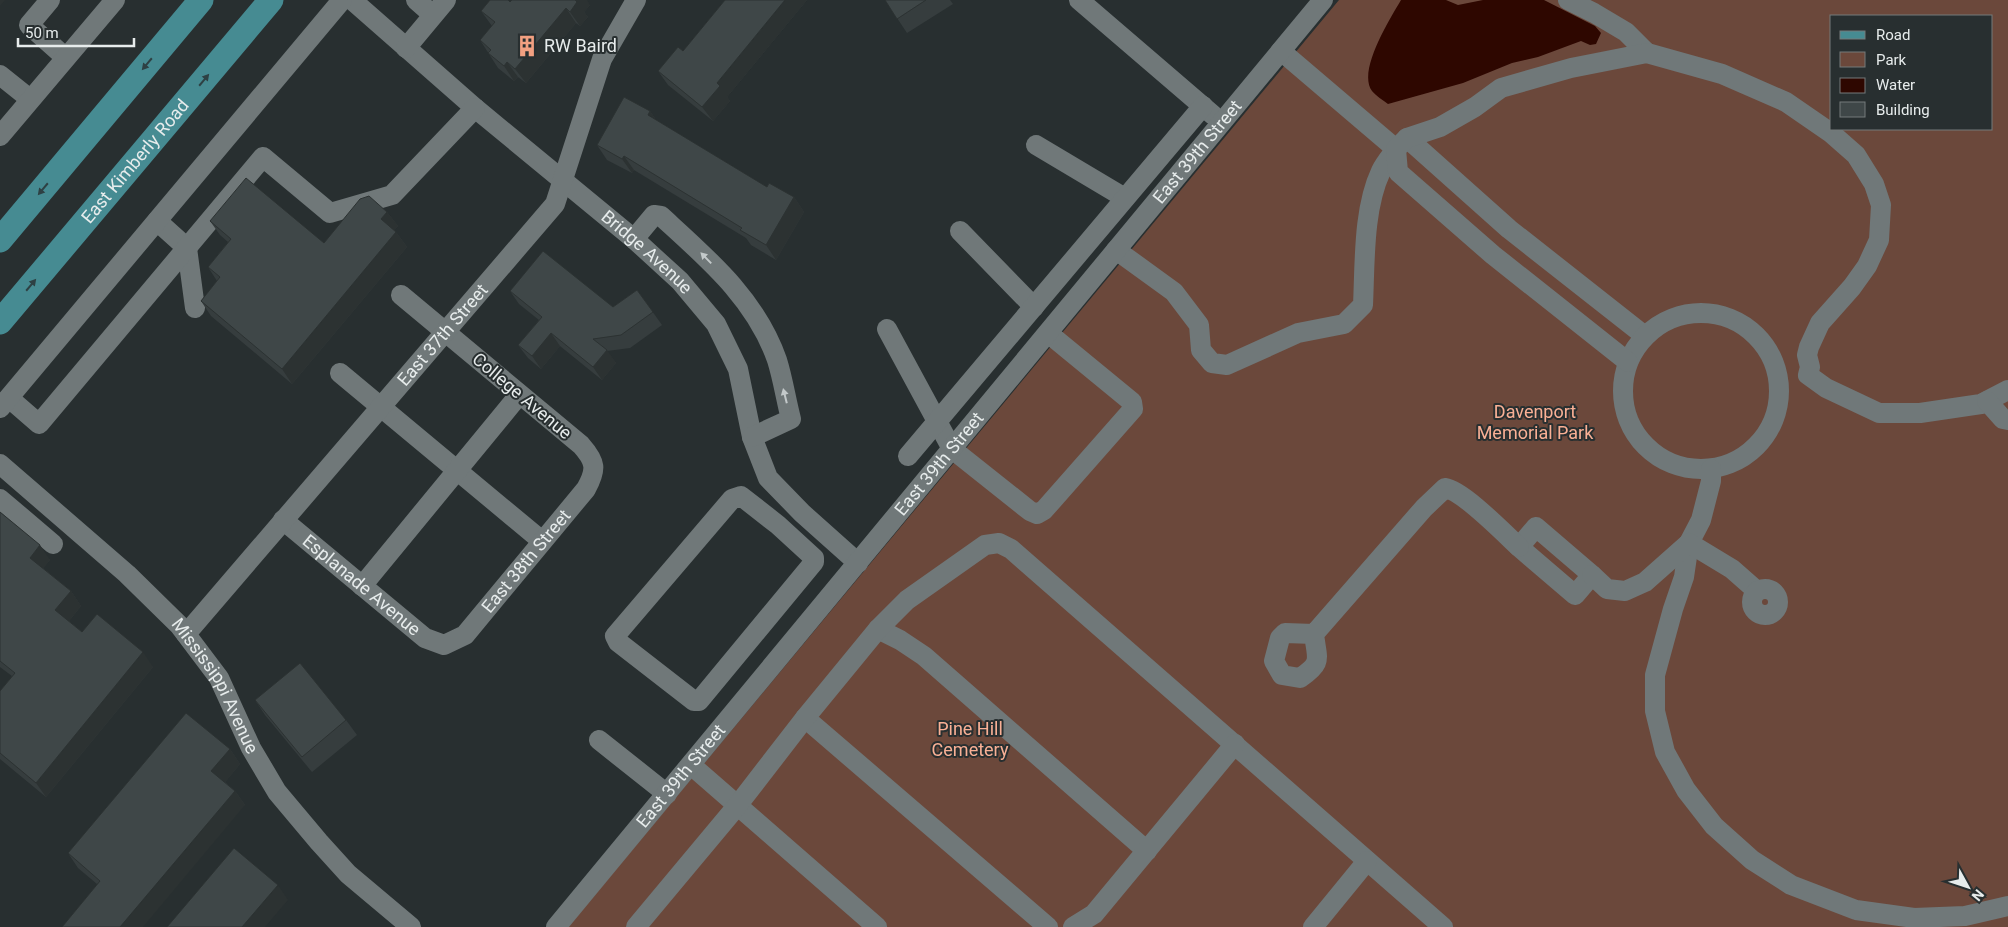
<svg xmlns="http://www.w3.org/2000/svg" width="2008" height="927" viewBox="0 0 2008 927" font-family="Roboto,sans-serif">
<rect width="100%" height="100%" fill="#282f30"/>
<path fill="#6b483b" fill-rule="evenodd" d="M1339,0H2008V927H568ZM1832,16H1992V129H1832Z"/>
<path fill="#2e0700" d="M1401,0H1446L1458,5L1483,0H1544L1595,26L1601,33L1596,44L1590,45L1581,41L1538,57L1512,63L1463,83L1388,104C1383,100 1376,96 1372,91C1357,71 1390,19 1401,0Z"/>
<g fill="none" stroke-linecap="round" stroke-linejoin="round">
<g stroke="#707879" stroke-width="20">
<path d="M50,0L29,25L65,57"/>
<path id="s1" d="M352,0L475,108L634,239L680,281L716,324L738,369L752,437L768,478L802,513L858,563"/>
<path d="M416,0L433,15"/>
<path d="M1079,0L1213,115"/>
<path d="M1568,0L1594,13L1626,32L1647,53"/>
<path d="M406,48L446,0"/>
<path d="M0,75L30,99"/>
<path d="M0,136L115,0"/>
<path d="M1407,138L1509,229L1645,336"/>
<path d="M1036,145L1125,198"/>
<path d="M157,221L187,248L195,308"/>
<path d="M960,231L1034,307"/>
<path d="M634,239L654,215L661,216C707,258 756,299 777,360C783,379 786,400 791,419L752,437"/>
<path d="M1116,250L1174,292L1199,325L1201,350L1212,363L1227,365L1298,333L1344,324L1363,305C1365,263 1363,209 1381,171C1385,163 1391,156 1396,149L1281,51"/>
<circle cx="1701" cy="391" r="78"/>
<path d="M887,329L952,449L1030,511L1037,514L1044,510L1133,409L1132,402L1048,333"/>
<path d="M1628,362L1493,255L1398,172L1396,149L1407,138L1440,127L1475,107L1501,88L1571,68L1647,53L1722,74L1786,102L1831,133L1856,155L1874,184L1881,205L1879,240L1867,266L1852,287L1820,323L1809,347L1807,355L1810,367L1808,375L1826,388L1879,413H1920L1981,404L2008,390"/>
<path d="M340,373L542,541"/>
<path d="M9,398L39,424L263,157L330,213L392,195L475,108"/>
<path d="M1987,401L2003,419L2008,420"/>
<path d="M0,408L342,0"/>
<path d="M908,456L1203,106"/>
<path id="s2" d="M0,464L127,574L179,625L219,678L251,748L277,792L319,842L348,874L411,927"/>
<path d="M1711,469V481L1701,520L1689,543L1684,577L1673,609L1655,675V711L1665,752L1686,790L1714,826L1752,860L1791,885L1856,910L1914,918L1965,916L2008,906"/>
<path d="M741,496L778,525L814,558V562L699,701H694L618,642L615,636L732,499Z"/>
<path d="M0,499L53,544"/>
<path id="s3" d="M283,520L425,638L444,645L465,635L586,489C597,469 596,462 581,445L401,295"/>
<path d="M1536,527L1592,575L1575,595L1519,547Z"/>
<path d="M1592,575L1607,589L1625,591L1645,582L1689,543L1732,569L1757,591"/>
<path d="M362,586L519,395"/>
<circle cx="1765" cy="602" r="13"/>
<path d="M878,629L900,640L924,656L1147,851"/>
<path id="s4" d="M186,634L555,204L602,59L636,0"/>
<path d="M1314,634L1285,633L1280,638L1274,661L1282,675L1300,678C1323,662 1317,660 1314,634L1424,508L1445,488C1462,490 1504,533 1519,547"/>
<path d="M805,718L1048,927"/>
<path d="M599,740L667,794"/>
<path d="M691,765L877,927"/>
<path id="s5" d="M556,927L1323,0"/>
<path d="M636,927L737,806L805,718L878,629L907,600L985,545L999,543L1011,549L1443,927"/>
<path d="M1073,927L1094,914L1235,744"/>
<path d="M1313,927L1367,861"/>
</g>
<g stroke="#468b92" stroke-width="25">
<path d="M0,240L201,0"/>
<path id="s6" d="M0,322L271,0"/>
</g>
</g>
<g fill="#363d3e">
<path d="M725,0H807L727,97L730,101L713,121L668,85L658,71L683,51Z"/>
<path d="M885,0H950L953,4L907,33Z"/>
<path d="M510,2L590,5L584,12L588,17L580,26L576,23L526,83L518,77L514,81L498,68L480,40L492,26L481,11Z"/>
<path d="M650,111L656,120L767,187L794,197L804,212L776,260L751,245L746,238L634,170L632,173L607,160L597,145Z"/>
<path d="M387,212L398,226L394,230L396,232L407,247L292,384L211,316L201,301L217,281L208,267L228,242L220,235L210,221L324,243Z"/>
<path d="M637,290L662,325L630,348L607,351L616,363L602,380L560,346L541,369L528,358L518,345L539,320L519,304L510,291L613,307Z"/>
<path d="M0,512L50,560L43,568L71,591L81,606L69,621L82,632L153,667L46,797L0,759V691L12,676L0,667Z"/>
<path d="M255,700L346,720L357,735L312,772L265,715Z"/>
<path d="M230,749L240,764L225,782L235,791L245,805L97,884L78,868L68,853Z"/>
</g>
<g fill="#2c3232">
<path d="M0,0H5L0,6Z"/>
<path d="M574,0H587L590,5L584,12L588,17L580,26L570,12Z"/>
<path d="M785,0H807L727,97L730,101L713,121L702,107L717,83Z"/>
<path d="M566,8L576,23L526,83L515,69Z"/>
<path d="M507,62L518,77L514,81L504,66Z"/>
<path d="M650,111L660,126L648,115Z"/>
<path d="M624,156L634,170L632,173L622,159Z"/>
<path d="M794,197L804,212L776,260L766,245Z"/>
<path d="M387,212L398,226L391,234L381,219Z"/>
<path d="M396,232L407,247L292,384L282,369Z"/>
<path d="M551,333L560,346L541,369L532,356Z"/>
<path d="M607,350L616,363L602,380L593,367Z"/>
<path d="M40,545L50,560L40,572L30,558Z"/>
<path d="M71,591L81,606L66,625L55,610Z"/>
<path d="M143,652L153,667L46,797L36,783Z"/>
<path d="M230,749L240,764L222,786L211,771Z"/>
<path d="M235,791L245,805L143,927H120Z"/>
<path d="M278,885L288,900L265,927H242Z"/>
</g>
<g fill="#3f4748" stroke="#2c3232">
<path d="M490,0H508L510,2L512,0H575L577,2L570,12L566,8L515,69L507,62L504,66L488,53L491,50L480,40L495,22L481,11Z"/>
<path d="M725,0H785L717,83L720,86L702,107L658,71L678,47L683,51Z"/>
<path d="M885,0H926L897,19Z"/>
<path d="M624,97L650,111L648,115L767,187L769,183L794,197L766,245L740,230L742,228L624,156L622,159L597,145Z"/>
<path d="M246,178L324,243L360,199L369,196L387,212L381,219L396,232L282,369L201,301L220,277L208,267L231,239L210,221Z"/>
<path d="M543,251L613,307L637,290L653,312L621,335L593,339L607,350L593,367L551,333L532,356L518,345L542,317L510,291Z"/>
<path d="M0,512L40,545L30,558L71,591L55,610L82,632L97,614L143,652L36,783L0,753V691L15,673L0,661Z"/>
<path d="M300,663L346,720L302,757L255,700Z"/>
<path d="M186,713L230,749L211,771L235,791L120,927H62L100,881L68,853Z"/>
<path d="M234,848L278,885L242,927H167Z"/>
</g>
<defs><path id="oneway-solid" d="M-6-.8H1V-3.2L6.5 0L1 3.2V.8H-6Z" transform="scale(1.25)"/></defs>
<g fill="#2e4144">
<use href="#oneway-solid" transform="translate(147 64) rotate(130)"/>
<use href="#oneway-solid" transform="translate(204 80) rotate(-50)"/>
<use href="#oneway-solid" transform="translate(43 189) rotate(130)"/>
<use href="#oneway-solid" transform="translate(31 285) rotate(-50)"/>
</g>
<g fill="#c3c9ca">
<use href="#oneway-solid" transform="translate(706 258) rotate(-134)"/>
<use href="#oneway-solid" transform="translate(785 396) rotate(-104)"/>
</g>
<defs>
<g id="building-bare" transform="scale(1.725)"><path d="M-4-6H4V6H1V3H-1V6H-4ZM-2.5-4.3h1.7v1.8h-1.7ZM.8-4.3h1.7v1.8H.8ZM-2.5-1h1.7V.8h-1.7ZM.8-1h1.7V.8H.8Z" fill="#f2a081" stroke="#282f30" stroke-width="2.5" paint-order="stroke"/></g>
</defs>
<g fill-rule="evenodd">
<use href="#building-bare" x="527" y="46"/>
</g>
<g text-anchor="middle" stroke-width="4" stroke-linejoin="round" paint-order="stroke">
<g font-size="18" fill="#e7ecec" stroke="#282f30" text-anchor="start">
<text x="544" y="52">RW Baird</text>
</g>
<g font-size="18" fill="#e7ecec" stroke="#282f30">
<text dy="6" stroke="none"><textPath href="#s5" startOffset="1006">East 39th Street</textPath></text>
<text dy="6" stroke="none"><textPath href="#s6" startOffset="210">East Kimberly Road</textPath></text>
<text dy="6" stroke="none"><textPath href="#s1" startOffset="388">Bridge Avenue</textPath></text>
<text dy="6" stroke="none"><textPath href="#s4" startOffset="394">East 37th Street</textPath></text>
<text transform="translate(522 396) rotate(40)" y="6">College Avenue</text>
<text dy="6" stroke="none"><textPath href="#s5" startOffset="601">East 39th Street</textPath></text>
<text dy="6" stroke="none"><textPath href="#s3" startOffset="324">East 38th Street</textPath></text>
<text dy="6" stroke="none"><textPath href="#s3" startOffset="102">Esplanade Avenue</textPath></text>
<text dy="6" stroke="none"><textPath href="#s2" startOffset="312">Mississippi Avenue</textPath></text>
<text dy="6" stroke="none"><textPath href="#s5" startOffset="196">East 39th Street</textPath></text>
</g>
<g font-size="18" fill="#f9b095" stroke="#282f30">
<text x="1535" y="418">Davenport<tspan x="1535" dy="21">Memorial Park</tspan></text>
<text x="970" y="735">Pine Hill<tspan x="970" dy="21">Cemetery</tspan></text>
</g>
</g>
<rect x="1830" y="15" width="162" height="115" fill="#282f30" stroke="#747b7b"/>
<rect x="1840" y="31" width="25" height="8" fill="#468b92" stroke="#747b7b"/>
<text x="1876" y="40" font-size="15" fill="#e7ecec">Road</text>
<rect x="1840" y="52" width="25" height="15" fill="#6b483b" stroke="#747b7b"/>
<text x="1876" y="65" font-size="15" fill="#e7ecec">Park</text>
<rect x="1840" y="78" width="25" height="15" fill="#2e0700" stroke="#747b7b"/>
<text x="1876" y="90" font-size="15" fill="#e7ecec">Water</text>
<rect x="1840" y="102" width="25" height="15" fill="#3f4748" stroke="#747b7b"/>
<text x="1876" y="115" font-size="15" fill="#e7ecec">Building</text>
<g transform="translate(1968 887) rotate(130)" stroke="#282f30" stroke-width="4" paint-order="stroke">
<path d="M0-4L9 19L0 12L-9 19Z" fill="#e7ecec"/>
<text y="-8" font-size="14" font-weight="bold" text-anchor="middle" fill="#e7ecec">N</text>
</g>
<path d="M18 38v8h116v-8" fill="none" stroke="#e7ecec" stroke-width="2.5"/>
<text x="25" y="38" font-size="15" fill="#e7ecec" stroke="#282f30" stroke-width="4" paint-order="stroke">50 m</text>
</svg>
